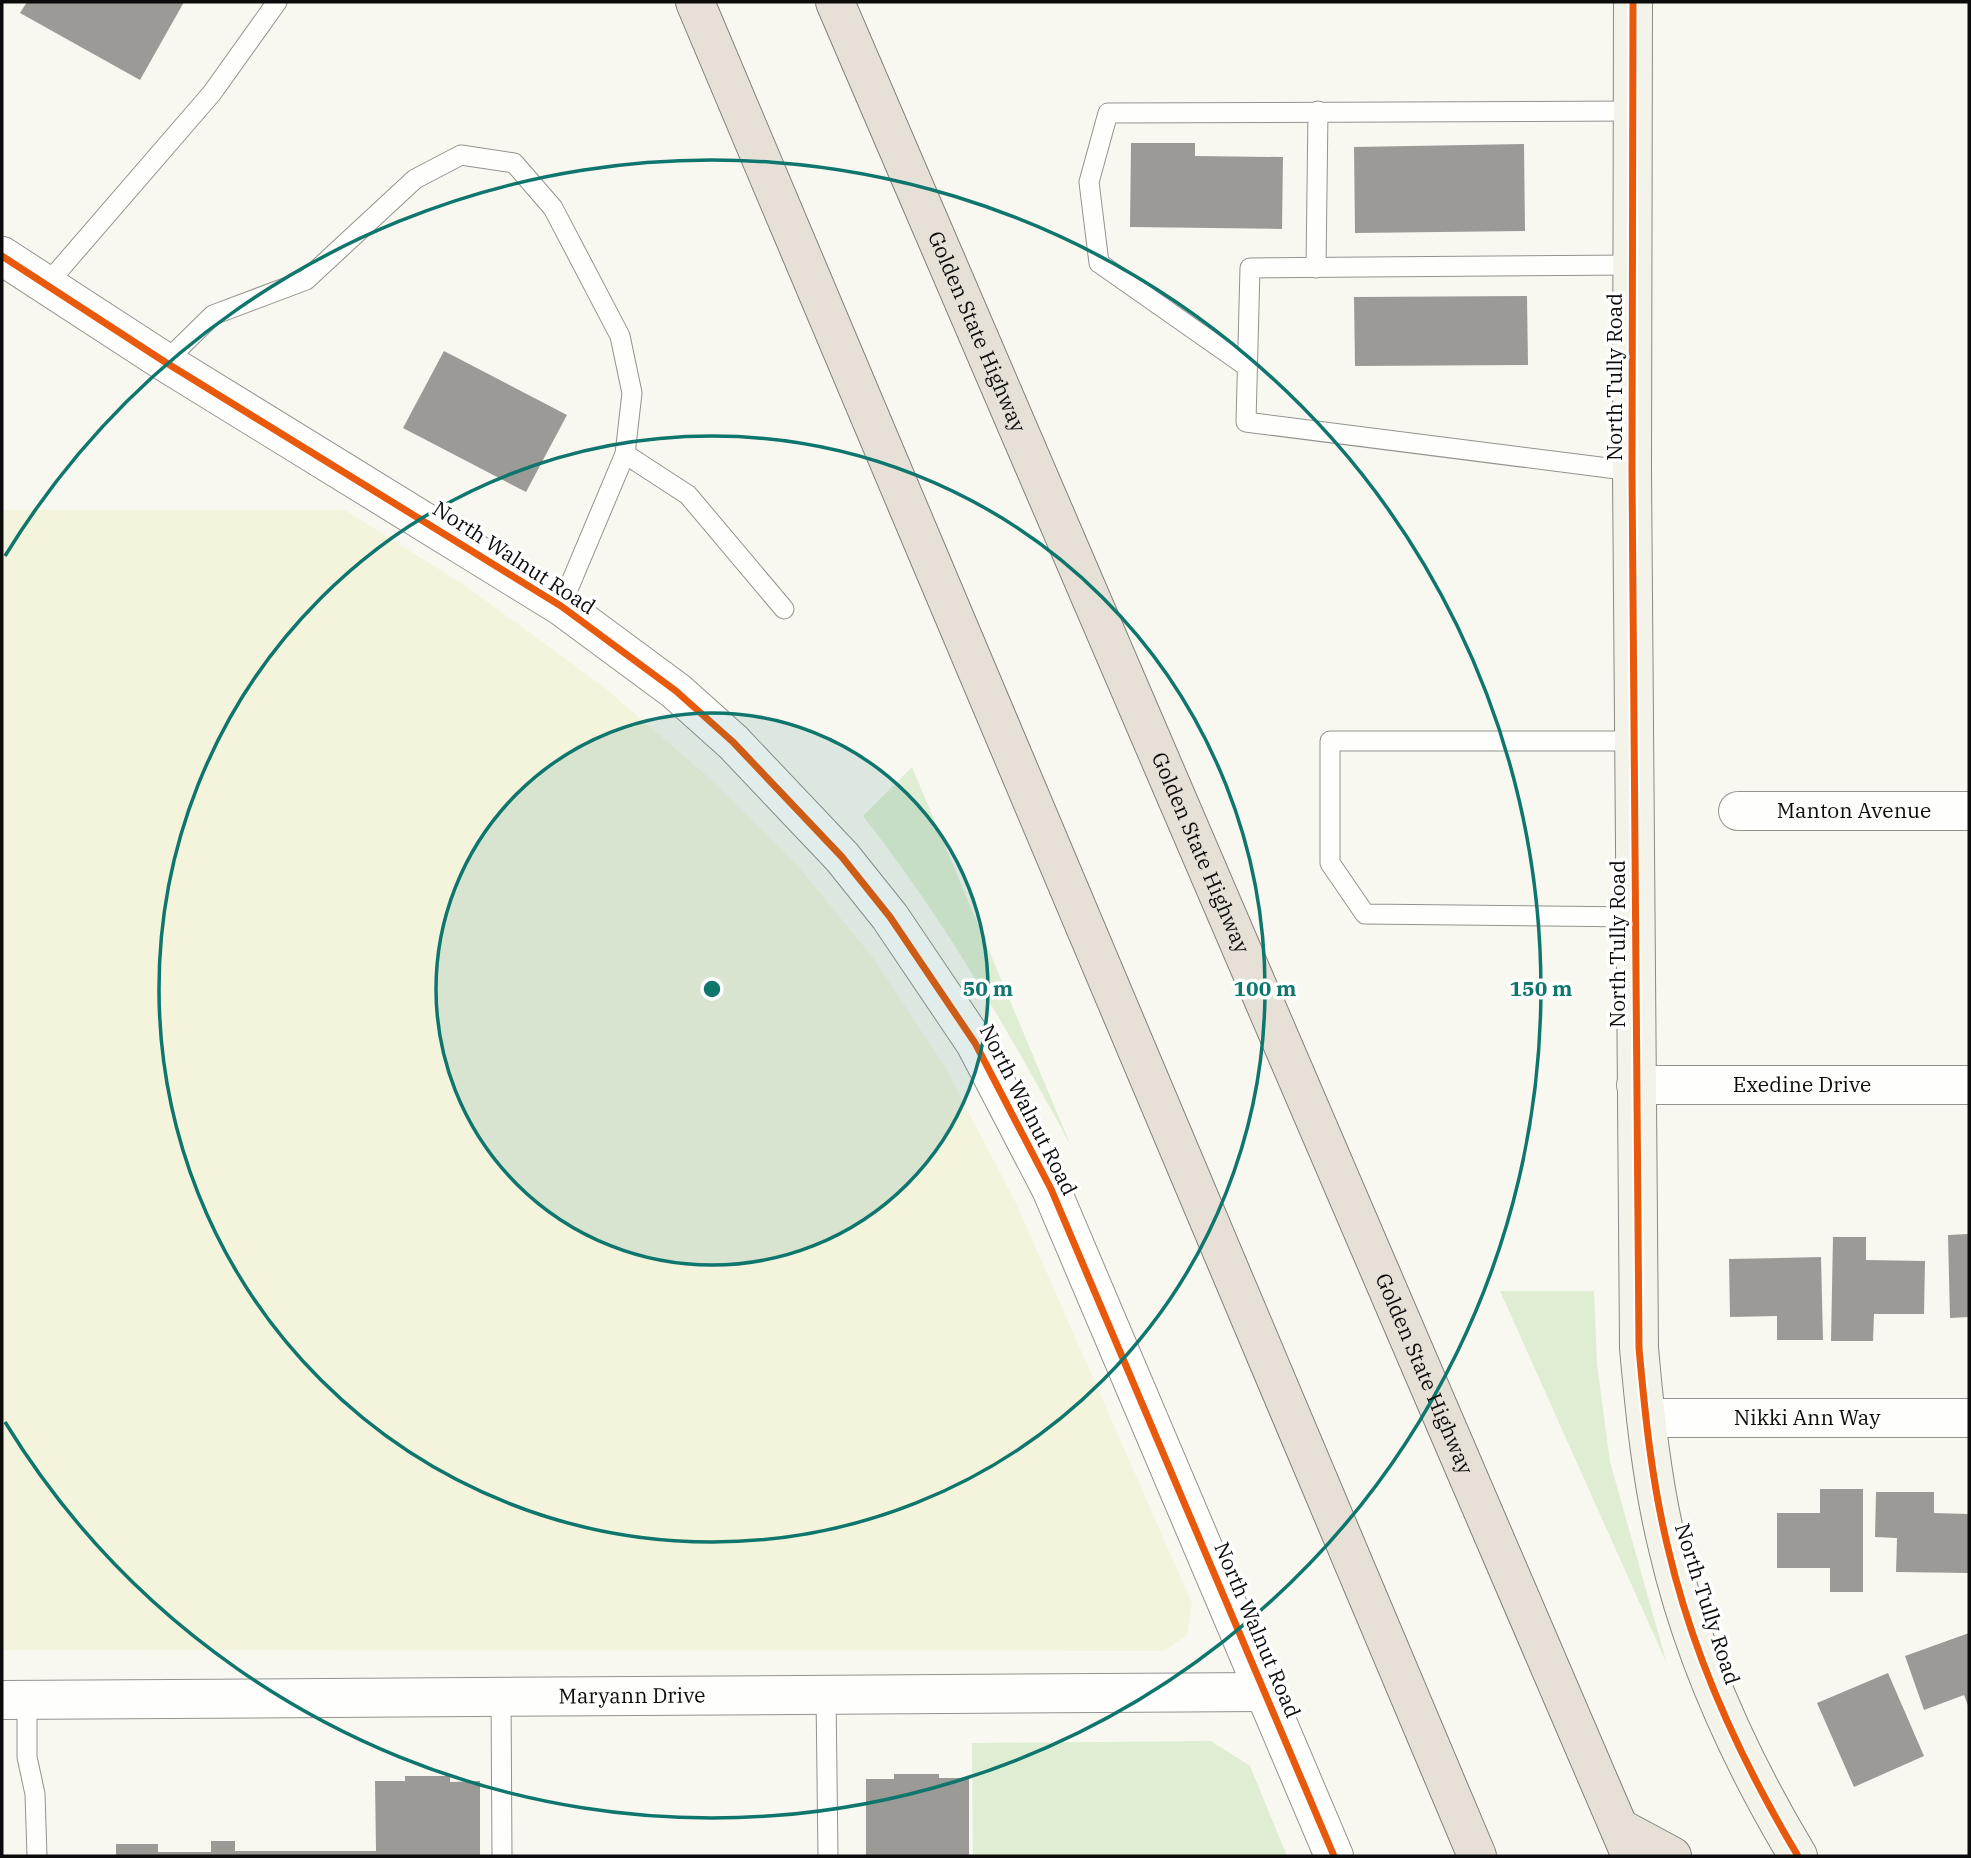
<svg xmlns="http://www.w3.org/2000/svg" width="1971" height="1858" viewBox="0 0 1971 1858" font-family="'IBM Plex Serif',serif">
<rect width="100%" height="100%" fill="#f9f8f0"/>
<path fill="#f4f4dd" d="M2,510H345L467,587L600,684L706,775L798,866L874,959L944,1065L1017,1205L1192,1603L1187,1635L1164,1651L2,1650Z"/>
<g fill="#dfedd2">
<path d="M912,767L1071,1146C1008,1030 944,919 863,816Z"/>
<path d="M1500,1291H1594L1597,1364L1610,1462L1667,1664Z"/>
<path d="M1211,1741L1250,1766L1287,1856H973L972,1743Z"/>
</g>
<g fill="#9c9a96">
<path d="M27,2H184L140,80L20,13Z"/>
<path d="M1131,143H1195V156L1283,157L1282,229L1130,227Z"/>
<path d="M1524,144L1525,231L1355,233L1354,147Z"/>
<path d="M1527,296L1528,365L1355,366L1354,297Z"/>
<path d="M444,351L567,415L526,492L403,428Z"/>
<path d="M1969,1234V1317L1950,1318L1948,1235Z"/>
<path d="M1833,1237H1866V1260L1925,1261L1924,1314H1874L1873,1341H1831Z"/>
<path d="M1821,1257L1823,1340H1777V1316L1730,1317L1729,1259Z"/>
<path d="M1820,1489H1863V1592H1830V1568H1777V1513H1820Z"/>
<path d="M1876,1492H1934V1513L1969,1514V1573L1896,1572L1897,1538L1875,1537Z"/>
<path d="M1969,1633V1708L1964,1695L1924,1710L1905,1656Z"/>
<path d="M1888,1673L1924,1756L1854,1787L1817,1703Z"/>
<path d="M894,1774H939V1778H969V1856H866V1779H894Z"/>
<path d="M405,1776H450V1782L480,1781V1856H116V1844H158V1852H211V1841H235V1851H376L375,1781H405Z"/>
</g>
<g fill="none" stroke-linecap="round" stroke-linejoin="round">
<g stroke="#93928f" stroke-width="21">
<g id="lane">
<path d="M1316,268L1318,111"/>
<path d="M47,284L212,93L277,2"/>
<path d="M165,362L213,315L306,280L415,179L461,155L514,163L553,208L620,336L632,393L625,454L561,606"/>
<path d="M1246,366L1099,263L1089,182L1108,113L1635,111"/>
<path d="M625,454L688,495L784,609"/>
<path d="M1632,471L1246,422L1250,268L1633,265"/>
<path d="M1635,741H1330V863L1365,914L1636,917"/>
<path d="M826,1694L828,1856"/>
<path d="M501,1695L502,1856"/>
<path d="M27,1700V1757L35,1794L37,1856"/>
</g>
</g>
<g stroke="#93928f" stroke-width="40">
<g id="street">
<path d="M2,256L165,362L561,606L676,691L733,742L842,857L890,917L975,1043L1051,1189L1334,1856"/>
<path id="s1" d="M1738,811H1969"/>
<path id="s2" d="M1636,1085H1969"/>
<path id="s3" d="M1646,1418H1969"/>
<path id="s4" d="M2,1700L1264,1692"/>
</g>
</g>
<g stroke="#898985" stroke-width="40">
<path id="secondary" d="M1633,2L1632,471L1639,1348C1645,1415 1652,1483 1668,1548C1693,1656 1741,1761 1798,1856"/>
</g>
<g stroke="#80807c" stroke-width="40">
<g id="highway">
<path d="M695,2L1477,1856"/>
<path id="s5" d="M835,2L1631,1856"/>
<path d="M1620,1828L1672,1856"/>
</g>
</g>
<use href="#lane" stroke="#fefefd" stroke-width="19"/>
<use href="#street" stroke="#fefefd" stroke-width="38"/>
<use href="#secondary" stroke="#f3f3e9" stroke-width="38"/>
<use href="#highway" stroke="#e6e0d6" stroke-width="38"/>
<g stroke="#fff" stroke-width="11">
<g id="cycleway">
<path d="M1633,2L1632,471L1639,1348C1645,1415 1652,1483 1668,1548C1693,1656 1741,1761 1798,1856"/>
<path d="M2,256L165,362L561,606L676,691L733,742L842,857L890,917L975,1043L1051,1189L1334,1856"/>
</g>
</g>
<use href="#cycleway" stroke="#e8590c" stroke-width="7"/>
</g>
<circle cx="712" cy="989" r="276" fill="#0f766e" fill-opacity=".12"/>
<g fill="none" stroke="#0f766e" stroke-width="3.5">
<circle cx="712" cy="989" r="276"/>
<circle cx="712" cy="989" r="553"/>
<path d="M5 556A829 829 0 1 1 5 1422"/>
</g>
<g text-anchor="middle" stroke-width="7" stroke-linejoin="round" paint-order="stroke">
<g font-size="21" fill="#0c0c0c" stroke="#fff">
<text dy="7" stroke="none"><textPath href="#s5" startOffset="359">Golden State Highway</textPath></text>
<text transform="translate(1615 377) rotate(-90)" y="7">North Tully Road</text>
<text transform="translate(514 558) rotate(33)" y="7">North Walnut Road</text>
<text dy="7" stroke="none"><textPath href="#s1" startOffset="116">Manton Avenue</textPath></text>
<text dy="7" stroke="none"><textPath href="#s5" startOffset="926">Golden State Highway</textPath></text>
<text transform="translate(1618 944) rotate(-90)" y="7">North Tully Road</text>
<text dy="7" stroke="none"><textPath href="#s2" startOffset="166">Exedine Drive</textPath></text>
<text transform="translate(1028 1110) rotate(63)" y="7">North Walnut Road</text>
<text dy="7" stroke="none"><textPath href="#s5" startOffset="1493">Golden State Highway</textPath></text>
<text dy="7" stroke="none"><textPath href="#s3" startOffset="161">Nikki Ann Way</textPath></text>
<text transform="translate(1707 1604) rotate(72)" y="7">North Tully Road</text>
<text transform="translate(1257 1630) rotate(67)" y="7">North Walnut Road</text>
<text dy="7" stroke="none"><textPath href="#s4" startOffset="630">Maryann Drive</textPath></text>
</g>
</g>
<circle cx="712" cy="989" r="10" fill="#0f766e" stroke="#fff" stroke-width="3.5"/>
<g font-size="21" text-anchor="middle" font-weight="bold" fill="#0f766e" stroke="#fff" stroke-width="7" stroke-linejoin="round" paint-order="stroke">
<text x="988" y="996">50 m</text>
<text x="1265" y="996">100 m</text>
<text x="1541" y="996">150 m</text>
</g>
<rect width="1971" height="1858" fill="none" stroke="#0c0c0c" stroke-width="7"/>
</svg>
